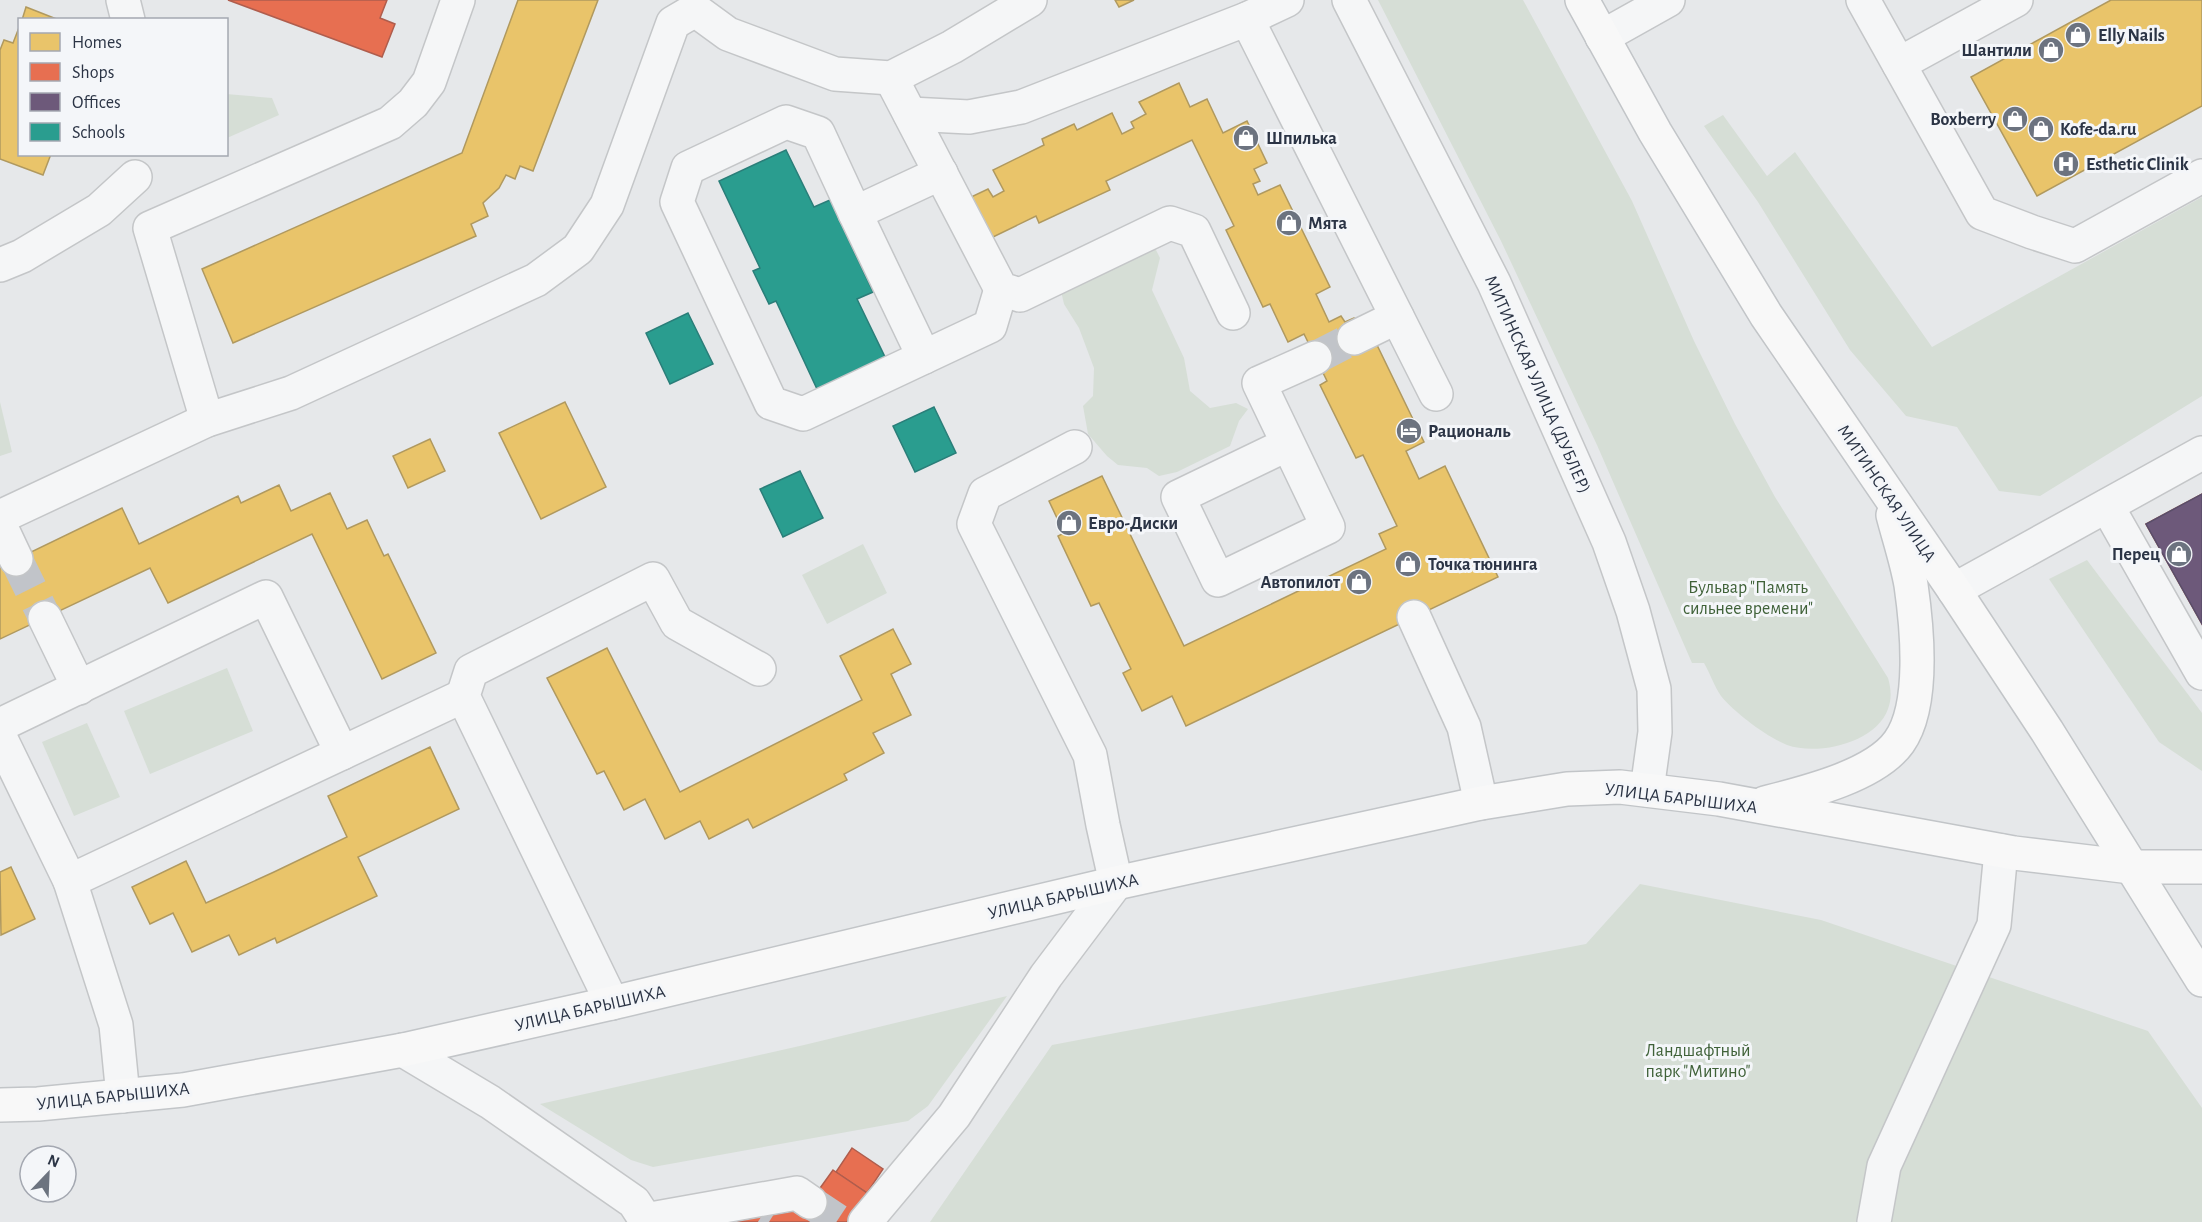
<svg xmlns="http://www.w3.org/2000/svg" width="2202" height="1222" viewBox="0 0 2202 1222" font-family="'Alegreya Sans',sans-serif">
<rect width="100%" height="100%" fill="#e6e8ea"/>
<g fill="#d6ded6">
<path d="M1378,0H1523L1632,201L1694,341L1735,424L1775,497L1888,678C1891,688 1892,699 1888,709C1876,743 1818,756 1787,745C1767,737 1735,713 1721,696C1714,686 1710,673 1704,663H1692L1597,445L1501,241Z"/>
<path d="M226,94L272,98L279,115L227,138Z"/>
<path d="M1723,115L1767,176L1795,152L1932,347L2202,197V396L2040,496L1999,491L1957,427L1906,416L1850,350L1758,202L1704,126Z"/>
<path d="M1154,246L1160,258L1152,290L1184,358L1190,391L1210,408L1236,403L1248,409L1239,421L1230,446L1177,472L1159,476L1147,468L1118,465L1107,456L1088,434L1083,406L1093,396L1094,368L1079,328L1064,304L1061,291Z"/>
<path d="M0,402L12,452L0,456Z"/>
<path d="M863,544L887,593L827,624L802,575Z"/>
<path d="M2087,560L2202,713V771L2159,742L2049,579Z"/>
<path d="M227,668L253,731L150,774L124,711Z"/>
<path d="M87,723L120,797L74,816L42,742Z"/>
<path d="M1640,884L1821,920L2148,1031L2202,1108V1222H930L1052,1045L1586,944Z"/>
<path d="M1007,996L928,1106L908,1121L653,1167L631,1160L540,1104L804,1045Z"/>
</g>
<g fill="#e9c46a" stroke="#b0995f" stroke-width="1.5">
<path d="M518,0H598L533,171L520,166L515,179L506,175L499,188L483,203L488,216L471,224L476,236L233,343L202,269L462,153Z"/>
<path d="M1115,0H1134L1119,7Z"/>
<path d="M2111,0H2202V106L2037,196L1971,77Z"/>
<path d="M26,7L59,20H22Z"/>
<path d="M20,25V154H51L43,175L0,159V50L4,40L13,43Z"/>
<path d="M1179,83L1190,107L1207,99L1223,133L1247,121L1267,163L1254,169L1260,181L1253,184L1258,195L1280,185L1330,287L1316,294L1329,322L1341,316L1345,322L1354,318L1360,331L1376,343L1424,442L1406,451L1419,479L1445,466L1498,577L1186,726L1172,696L1142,711L1123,673L1131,669L1099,603L1091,606L1058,536L1064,533L1049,501L1102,476L1184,646L1386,549L1379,534L1397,526L1363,455L1356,458L1320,385L1327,381L1304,334L1288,342L1270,304L1263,307L1226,230L1234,226L1192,140L1106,181L1110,190L1039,223L1036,216L991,238L971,197L988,189L993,197L1004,191L993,170L1044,145L1042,139L1074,124L1077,130L1112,113L1122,134L1134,128L1131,122L1146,114L1139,102Z"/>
<path d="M565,402L606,487L541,519L499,433Z"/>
<path d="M430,439L445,471L408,488L393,456Z"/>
<path d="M279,485L291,511L330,493L347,529L367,520L384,556L388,554L436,653L382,679L312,534L168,603L150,568L0,639V567L122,508L139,544L238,496L241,503Z"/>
<path d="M893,629L911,664L891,674L911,715L873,733L884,753L844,774L847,780L753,828L748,819L709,839L700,821L665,839L645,799L624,810L604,771L597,774L547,678L607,648L680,792L862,700L840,656Z"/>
<path d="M430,747L459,809L358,857L377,896L277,943L275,938L239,955L229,935L192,952L173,913L150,924L132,887L186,861L206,903L274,872L347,837L328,796Z"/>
<path d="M11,867L35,919L1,935L0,872Z"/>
</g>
<g fill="#e76f51" stroke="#af5d4d" stroke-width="1.5">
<path d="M228,0H387L380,18L395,24L382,57Z"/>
<path d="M2202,494V624L2146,524Z"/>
<path d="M852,1148L883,1169L867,1193L836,1172Z"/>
<path d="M833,1170L867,1193L847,1222H732L805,1209Z"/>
</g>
<path fill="#6d597a" stroke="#594e6a" stroke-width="1.5" d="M2202,494V624L2146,524Z"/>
<g fill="#2a9d8f" stroke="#2a7e79" stroke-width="1.5">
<path d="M786,150L814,207L830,200L873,292L857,299L885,357L817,389L776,301L769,304L753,271L760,268L719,181Z"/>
<path d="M688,313L713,364L670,384L646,333Z"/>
<path d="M934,407L956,453L915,472L893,426Z"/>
<path d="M800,471L823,518L783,537L760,489Z"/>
</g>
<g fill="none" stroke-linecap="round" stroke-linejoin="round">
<g stroke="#c1c4c9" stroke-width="33" stroke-dasharray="33 16" stroke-linecap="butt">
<path d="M1315,358L1354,338"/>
<path d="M16,559L45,618"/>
<path d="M810,1202L840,1222"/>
<path d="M761,1217L769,1222"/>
</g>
<g stroke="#c4c6c8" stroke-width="36">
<g id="minor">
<path d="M123,0L128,20"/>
<path d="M1349,0L1494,283L1609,542L1633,611L1654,689L1655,732L1647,790"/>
<path d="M1863,0L1982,213L2032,232L2075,246L2202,176"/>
<path d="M1247,19L1436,394"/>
<path d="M1602,37L1668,0"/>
<path d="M1899,64L2016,0"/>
<path d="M891,78L1001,289L1020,295L1170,223L1194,231L1233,313"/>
<path d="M910,114L969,117L1021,107L1247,19L1287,0"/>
<path d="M941,173L855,213L818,133L786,122L688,168L677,202L771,403L803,414L990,326L1001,289"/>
<path d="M855,213L924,357"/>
<path d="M0,265L22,256L99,210L135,177"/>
<path d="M1354,338L1397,317"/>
<path d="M207,420L150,228L390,123L413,103L429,82L458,0"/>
<path d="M1288,444L1178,497L1218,580L1328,527L1259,383L1315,358"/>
<path d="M2107,506L2202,673"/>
<path d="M0,517L207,420L291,393L536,280L578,249L607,205L673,23L695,10L728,34L835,74L891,78L952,47L1030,0"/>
<path d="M0,525L16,559"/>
<path d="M1954,590L2202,453"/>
<path d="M1414,617L1464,727L1481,803"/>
<path d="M45,618L79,688"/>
<path d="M0,725L266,597L342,753"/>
<path d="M0,737L70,881"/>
<path d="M612,1003L463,696L471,671L653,579L677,623L759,669"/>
<path d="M403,1050L490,1102L634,1202L647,1222"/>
<path d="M123,1096L116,1025L70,881L463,696"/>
<path d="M645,1220L797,1193L810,1202"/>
<path d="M865,1222L954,1116L1046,976L1116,883L1103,825L1090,755L974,524L985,494L1075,447"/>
<path d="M1874,1222L1884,1166L1994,925L2001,851"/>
</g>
</g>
<g stroke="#c2c5c8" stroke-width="36">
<g id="major">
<path d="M1582,0L1655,132L1766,315L1954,590L2047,731L2202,980"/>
<path d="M1765,803C1804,793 1875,776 1899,742C1925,706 1917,627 1911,585C1907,562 1899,538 1893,515"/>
<path d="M0,1105L38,1104L183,1090L403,1050L612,1003L1116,883L1481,803L1567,789L1620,787L1719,799L2014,853L2131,867H2202"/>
</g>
</g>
<use href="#minor" stroke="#f5f6f7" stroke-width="33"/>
<use href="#major" stroke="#f8f8f8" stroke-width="33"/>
</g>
<defs>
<g id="shop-disc" transform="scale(1.35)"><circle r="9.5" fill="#6c737f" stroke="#f4f6f9"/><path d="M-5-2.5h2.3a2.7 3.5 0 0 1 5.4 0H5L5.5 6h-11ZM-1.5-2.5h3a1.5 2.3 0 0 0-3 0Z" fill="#fff"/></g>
<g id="hospital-disc" transform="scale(1.35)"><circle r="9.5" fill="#6c737f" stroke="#f4f6f9"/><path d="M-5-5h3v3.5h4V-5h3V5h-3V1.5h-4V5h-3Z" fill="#fff"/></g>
<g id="hotel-disc" transform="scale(1.35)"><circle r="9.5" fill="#6c737f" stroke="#f4f6f9"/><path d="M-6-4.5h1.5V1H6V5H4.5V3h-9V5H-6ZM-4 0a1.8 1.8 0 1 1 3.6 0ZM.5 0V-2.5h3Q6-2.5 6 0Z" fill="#fff"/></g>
</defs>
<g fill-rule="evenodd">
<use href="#shop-disc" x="2078" y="35"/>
<use href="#shop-disc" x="2051" y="50"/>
<use href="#shop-disc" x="2015" y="119"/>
<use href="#shop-disc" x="2041" y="129"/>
<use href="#shop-disc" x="1246" y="138"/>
<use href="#hospital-disc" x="2066" y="164"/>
<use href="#shop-disc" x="1289" y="223"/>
<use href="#hotel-disc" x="1409" y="431"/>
<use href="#shop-disc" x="1069" y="523"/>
<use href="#shop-disc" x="2179" y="554"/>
<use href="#shop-disc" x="1408" y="564"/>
<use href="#shop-disc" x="1359" y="582"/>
</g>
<g text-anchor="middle" stroke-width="6" stroke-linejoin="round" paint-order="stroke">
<g font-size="18" font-weight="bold" fill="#2b3445" stroke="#f4f6f9" text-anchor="start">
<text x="2098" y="41">Elly Nails</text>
<text x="2032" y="56" text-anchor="end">Шантили</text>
<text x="1996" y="125" text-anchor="end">Boxberry</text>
<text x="2060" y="135">Kofe-da.ru</text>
<text x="1266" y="144">Шпилька</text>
<text x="2086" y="170">Esthetic Clinik</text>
<text x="1308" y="229">Мята</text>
<text x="1428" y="437">Рациональ</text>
<text x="1088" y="529">Евро-Диски</text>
<text x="2160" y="560" text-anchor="end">Перец</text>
<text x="1428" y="570">Точка тюнинга</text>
<text x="1340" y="588" text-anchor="end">Автопилот</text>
</g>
<g font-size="18" fill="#2b3445" stroke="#f4f6f9">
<text transform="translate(1538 384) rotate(66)" y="6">МИТИНСКАЯ УЛИЦА (ДУБЛЕР)</text>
<text transform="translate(1887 493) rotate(56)" y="6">МИТИНСКАЯ УЛИЦА</text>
<text transform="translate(1681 798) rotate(7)" y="6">УЛИЦА БАРЫШИХА</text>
<text transform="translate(1063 896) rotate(-13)" y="6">УЛИЦА БАРЫШИХА</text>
<text transform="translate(590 1008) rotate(-13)" y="6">УЛИЦА БАРЫШИХА</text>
<text transform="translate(113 1096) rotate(-6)" y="6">УЛИЦА БАРЫШИХА</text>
</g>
<g font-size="18" fill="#3f6138" stroke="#f4f6f9">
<text x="1748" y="593">Бульвар "Память<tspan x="1748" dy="21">сильнее времени"</tspan></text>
<text x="1698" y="1056">Ландшафтный<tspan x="1698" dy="21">парк "Митино"</tspan></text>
</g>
</g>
<rect x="18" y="18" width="210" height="138" fill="#f4f6f9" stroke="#a4a8b1" stroke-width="1.5"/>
<rect x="30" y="33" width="30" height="18" fill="#e9c46a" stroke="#a4a8b1" stroke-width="1.5"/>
<text x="72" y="48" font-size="18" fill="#2b3445">Homes</text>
<rect x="30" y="63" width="30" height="18" fill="#e76f51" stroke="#a4a8b1" stroke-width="1.5"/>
<text x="72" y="78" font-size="18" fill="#2b3445">Shops</text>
<rect x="30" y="93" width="30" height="18" fill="#6d597a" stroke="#a4a8b1" stroke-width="1.5"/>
<text x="72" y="108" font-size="18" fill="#2b3445">Offices</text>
<rect x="30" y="123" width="30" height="18" fill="#2a9d8f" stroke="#a4a8b1" stroke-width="1.5"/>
<text x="72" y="138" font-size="18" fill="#2b3445">Schools</text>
<g transform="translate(48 1174) rotate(23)"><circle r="28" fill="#f4f6f9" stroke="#a4a8b1" stroke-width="1.5"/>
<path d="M0-4.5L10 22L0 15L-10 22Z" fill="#6c737f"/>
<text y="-9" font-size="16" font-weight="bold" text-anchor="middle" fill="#2b3445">N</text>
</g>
</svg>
